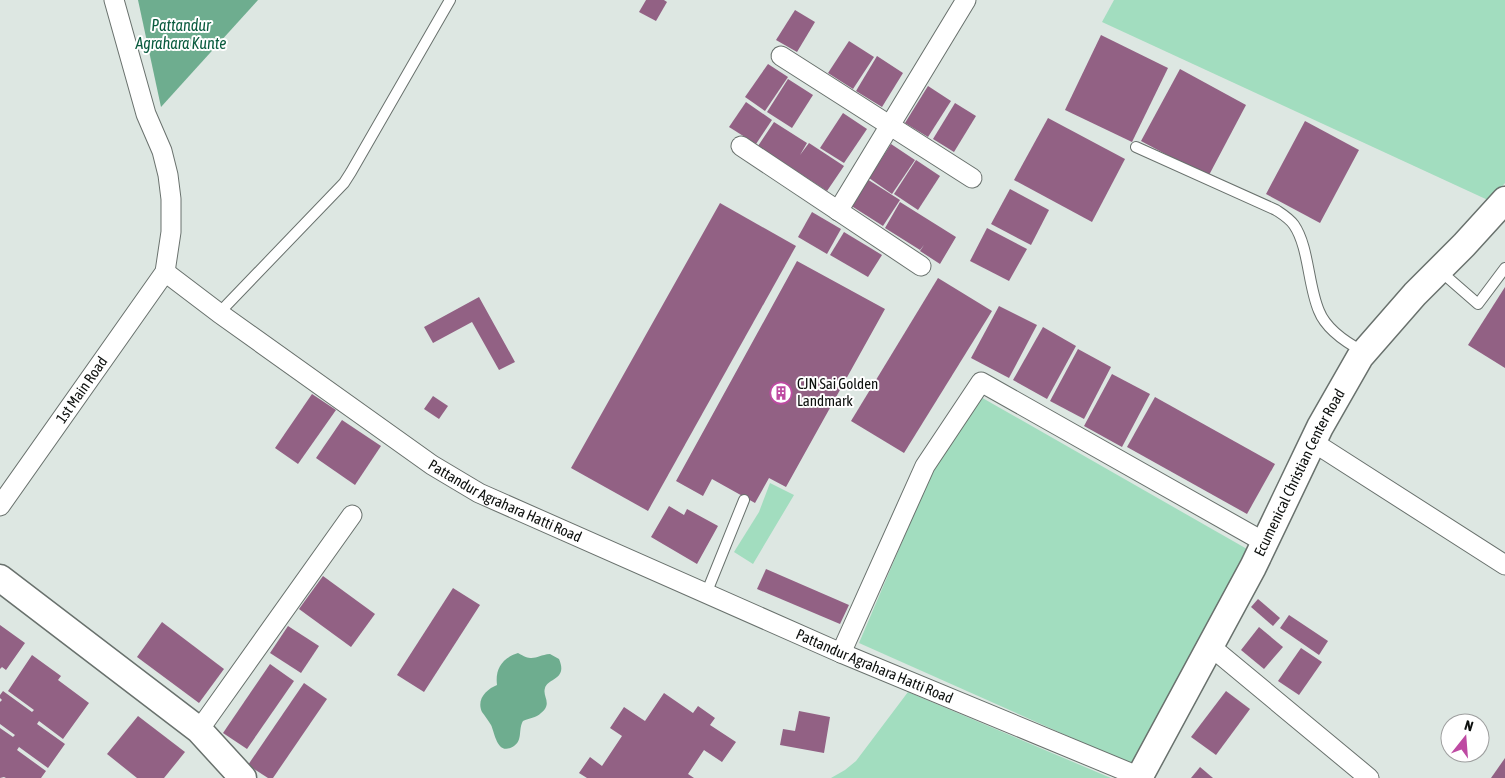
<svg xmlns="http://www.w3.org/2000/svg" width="1505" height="778" viewBox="0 0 1505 778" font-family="'Asap Condensed',sans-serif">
<rect width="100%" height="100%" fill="#dde7e2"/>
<g fill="#a2ddbf">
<path d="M1114,0H1505V183L1490,201L1102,22Z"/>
<path d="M979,396L1247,549L1133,765L859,643L931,474Z"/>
<path d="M770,483L794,495L753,564L734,552L759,512Z"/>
<path d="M908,692L1111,778H831L845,770L856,761Z"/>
</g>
<g fill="#6ead8f">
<path d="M138,0H258L161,107Z"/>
<path d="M518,653C534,663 536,655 550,654L559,659C568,680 548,678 545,688C542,697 553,703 541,713C536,718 529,718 523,721C518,729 523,740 514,746C497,757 495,733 491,725C488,720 485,716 482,712C476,699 487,689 497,685C495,669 502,658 518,653Z"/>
</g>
<g fill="#926184">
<path d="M646,0H664L667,2L656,21L639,12Z"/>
<path d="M795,10L815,22L797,52L776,40Z"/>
<path d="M1101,35L1168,68L1132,142L1065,110Z"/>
<path d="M849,41L874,57L853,89L828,73Z"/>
<path d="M877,56L903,73L882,107L856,91Z"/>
<path d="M768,64L788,77L765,111L745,97Z"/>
<path d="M1180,69L1246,105L1208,177L1141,141Z"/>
<path d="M788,79L813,95L792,128L767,112Z"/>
<path d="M928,86L951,101L928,137L905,123Z"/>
<path d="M746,102L772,120L756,144L729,127Z"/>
<path d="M955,103L976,116L954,152L933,139Z"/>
<path d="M843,113L867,129L844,163L820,148Z"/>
<path d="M1048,118L1125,159L1092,222L1014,180Z"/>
<path d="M1305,121L1359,150L1320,223L1266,194Z"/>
<path d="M774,122L807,143L800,155L809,143L844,166L827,191L758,146Z"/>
<path d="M891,144L915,160L892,194L869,178Z"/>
<path d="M916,160L940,176L918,210L894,194Z"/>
<path d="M867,179L900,200L883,226L850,205Z"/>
<path d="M1010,189L1049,210L1031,245L991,224Z"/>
<path d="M900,202L956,237L940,264L920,251L924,245L920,250L885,228Z"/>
<path d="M720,203L796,246L648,511L571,468Z"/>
<path d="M812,212L841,229L827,254L798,237Z"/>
<path d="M987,228L1027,249L1009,281L970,261Z"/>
<path d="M844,232L882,255L868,277L830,255Z"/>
<path d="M797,261L885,309L786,487L769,478L755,503L712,479L703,496L676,481Z"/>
<path d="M938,278L992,311L904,453L851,421Z"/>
<path d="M1505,287V368L1468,345Z"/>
<path d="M479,297L515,362L499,370L472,322L433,343L424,327Z"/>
<path d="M999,306L1037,325L1009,378L971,358Z"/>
<path d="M1043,327L1076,346L1047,399L1013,380Z"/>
<path d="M1078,349L1111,367L1084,419L1050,401Z"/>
<path d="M1112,374L1150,394L1122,447L1084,426Z"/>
<path d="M312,394L336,410L298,464L275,448Z"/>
<path d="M433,396L448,406L439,419L424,409Z"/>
<path d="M1155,397L1275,464L1247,514L1127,447Z"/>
<path d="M342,420L381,446L355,485L316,458Z"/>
<path d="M669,506L684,515L687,509L718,526L697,564L651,537Z"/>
<path d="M766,569L849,605L840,624L757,589Z"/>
<path d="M323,576L375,614L351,647L299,609Z"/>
<path d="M453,588L480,605L424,692L397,675Z"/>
<path d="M1258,599L1280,618L1273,626L1251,607Z"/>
<path d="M1289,615L1328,641L1319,655L1280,628Z"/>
<path d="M162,622L224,669L199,703L137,657Z"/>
<path d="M0,625L25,643L6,670L2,667L0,669Z"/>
<path d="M288,626L319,646L301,673L270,653Z"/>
<path d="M1259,627L1283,647L1264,669L1241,650Z"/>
<path d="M1301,648L1322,662L1299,695L1278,681Z"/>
<path d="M32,655L61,676L58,680L89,703L63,739L39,721L37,724L65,744L48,768L19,747L17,750L46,771L41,778H6L4,777L0,778V728L13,737L15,735L0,724V702L2,700L0,698V695L3,691L32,712L34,710L8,691Z"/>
<path d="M270,664L294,681L247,749L223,733Z"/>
<path d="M304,683L327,699L273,778H268L248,765Z"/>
<path d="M1226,691L1250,709L1216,755L1191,737Z"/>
<path d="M664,693L693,713L698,706L715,718L710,725L736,742L722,762L704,750L688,774L694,778H587L579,773L590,757L602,766L622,736L610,728L624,707L645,721Z"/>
<path d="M799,711L830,717L824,753L780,745L783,729L795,731Z"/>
<path d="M138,716L185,752L164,778H137L107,754Z"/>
<path d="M1505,758V778H1491Z"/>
<path d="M1200,767L1213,778H1191Z"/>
</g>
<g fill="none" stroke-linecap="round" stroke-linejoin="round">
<g stroke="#69716d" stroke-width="12">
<g id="lane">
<path d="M1136,147L1276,210C1282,214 1289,218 1294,225C1309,247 1308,286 1319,311C1326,329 1347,343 1364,352"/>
<path d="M1439,270L1478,304L1505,268"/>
<path d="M219,313L344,183L351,172L450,0"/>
<path d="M706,594L744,500"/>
</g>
</g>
<g stroke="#69716d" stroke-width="21">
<g id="street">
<path d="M781,56L972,178"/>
<path d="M741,146L921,266"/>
<path d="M838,211L966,0"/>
<path id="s1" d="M165,272L219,313L432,465L479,493L841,653L1140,777"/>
<path d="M1313,442L1505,565"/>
<path id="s2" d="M0,506L165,272L171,232V199L168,175L162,151L146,114L114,0"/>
<path d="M1210,646L1369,778"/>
<path d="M841,653L925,466L981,382L1264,542"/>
<path d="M199,730L352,515"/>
</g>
</g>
<g stroke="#69716d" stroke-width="29">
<g id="secondary">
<path d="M0,578L199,730L243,778"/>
<path id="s3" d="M1139,778L1253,567L1320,427L1360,357L1415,294L1464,245L1505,200"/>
</g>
</g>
<use href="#lane" stroke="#fff" stroke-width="10"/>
<use href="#street" stroke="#fff" stroke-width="19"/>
<use href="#secondary" stroke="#fff" stroke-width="26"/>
</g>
<defs>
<g id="building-ring" transform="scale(1.125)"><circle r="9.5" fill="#fff" stroke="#be4aa2" stroke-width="1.5"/><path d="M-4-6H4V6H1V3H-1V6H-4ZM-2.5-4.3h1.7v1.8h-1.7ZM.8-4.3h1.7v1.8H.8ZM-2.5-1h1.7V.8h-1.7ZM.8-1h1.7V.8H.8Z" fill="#be4aa2"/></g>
</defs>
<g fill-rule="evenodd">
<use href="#building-ring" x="781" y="393"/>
</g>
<g text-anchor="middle" stroke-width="4" stroke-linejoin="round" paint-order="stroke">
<g font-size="15" fill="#0d100e" stroke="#fff" text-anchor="start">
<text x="797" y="389">CJN Sai Golden<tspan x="797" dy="17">Landmark</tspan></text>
</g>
<g font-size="15" fill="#0d100e" stroke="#fff">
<text dy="5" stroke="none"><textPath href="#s2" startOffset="142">1st Main Road</textPath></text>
<text dy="5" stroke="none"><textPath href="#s3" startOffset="345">Ecumenical Christian Center Road</textPath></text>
<text dy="5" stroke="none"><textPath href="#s1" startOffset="411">Pattandur Agrahara Hatti Road</textPath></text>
<text dy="5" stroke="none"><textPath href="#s1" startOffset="816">Pattandur Agrahara Hatti Road</textPath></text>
</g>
<g font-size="16" font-style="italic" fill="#095b3e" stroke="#fff">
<text x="181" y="31">Pattandur<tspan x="181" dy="18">Agrahara Kunte</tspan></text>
</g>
</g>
<g transform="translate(1465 738) rotate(17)"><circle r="24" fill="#ffffff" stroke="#9e9f9f"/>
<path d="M0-4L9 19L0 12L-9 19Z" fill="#be4aa2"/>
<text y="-8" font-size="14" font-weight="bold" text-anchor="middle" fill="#0d100e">N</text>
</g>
</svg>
